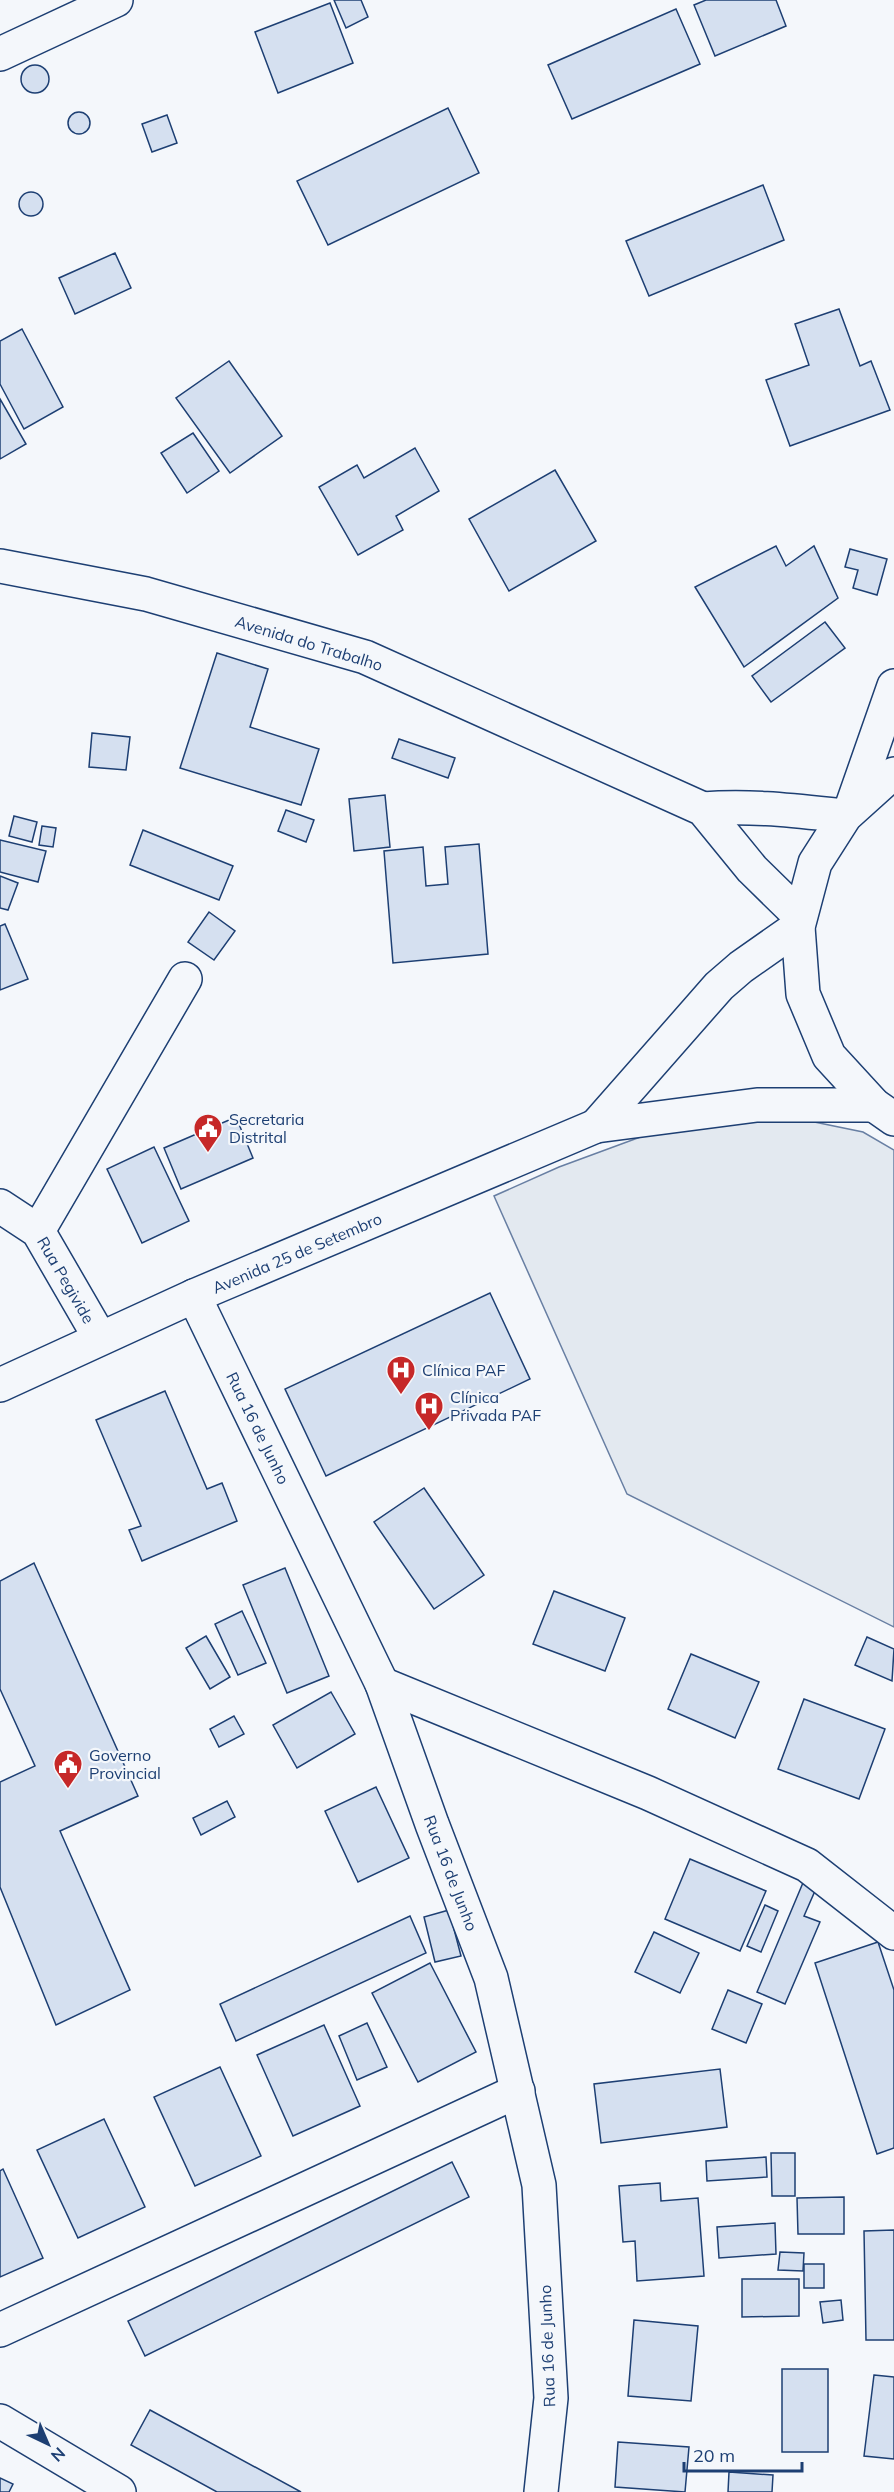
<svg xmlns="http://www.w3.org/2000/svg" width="894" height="2492" viewBox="0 0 894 2492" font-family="Mulish,sans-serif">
<rect width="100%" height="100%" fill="#f4f7fb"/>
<path fill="#e3e9f0" stroke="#687fa3" stroke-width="1.5" d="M700,1115L790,1117L863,1132L894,1150V1627L627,1494L494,1196L559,1167Z"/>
<g fill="#d5e0f0" stroke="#1d3f73" stroke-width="1.5">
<path d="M334,0H361L368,17L346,28Z"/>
<path d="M706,0H776L786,26L715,56L694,5Z"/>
<path d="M330,3L353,63L278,93L255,32Z"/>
<path d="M676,9L700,64L572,119L548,65Z"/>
<circle cx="35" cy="79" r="14"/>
<path d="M448,108L479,173L328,245L297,181Z"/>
<circle cx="79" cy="123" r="11"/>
<path d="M167,115L177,143L152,152L142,124Z"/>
<path d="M763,185L784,240L649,296L626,241Z"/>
<circle cx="31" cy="204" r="12"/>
<path d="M115,253L131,288L75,314L59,278Z"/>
<path d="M839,309L860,366L871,361L890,410L790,446L766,380L809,365L795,324Z"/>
<path d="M22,329L63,407L24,429L0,384V341Z"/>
<path d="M229,361L282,436L230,473L176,398Z"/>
<path d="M0,399L26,444L0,459Z"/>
<path d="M193,433L219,471L187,493L161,453Z"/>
<path d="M415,448L439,491L396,516L403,530L358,555L319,487L357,465L364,478Z"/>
<path d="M555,470L596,541L509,591L469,519Z"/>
<path d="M776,546L786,566L814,546L838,598L744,667L695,587Z"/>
<path d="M850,549L887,559L877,595L853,588L858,570L845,567Z"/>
<path d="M825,622L845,648L771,702L752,676Z"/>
<path d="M217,653L268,669L250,727L319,749L301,805L180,768Z"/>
<path d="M92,733L130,737L126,770L89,767Z"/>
<path d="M399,739L455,758L448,778L392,758Z"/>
<path d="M385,795L390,847L354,851L349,799Z"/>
<path d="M286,810L314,820L306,842L278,831Z"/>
<path d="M14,816L37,822L32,842L9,836Z"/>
<path d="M42,826L56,828L53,847L39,845Z"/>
<path d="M143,830L233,866L219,900L130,865Z"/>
<path d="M0,840L46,851L38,882L0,872Z"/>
<path d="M479,844L488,954L393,963L384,851L423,847L426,886L448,884L445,847Z"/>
<path d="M0,876L18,883L8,910L0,908Z"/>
<path d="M209,912L235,931L214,960L188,942Z"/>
<path d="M5,924L28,979L0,990V926Z"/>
<path d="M236,1117L253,1158L181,1189L164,1148Z"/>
<path d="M154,1147L189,1221L142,1243L107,1169Z"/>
<path d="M490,1293L530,1379L326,1476L285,1389Z"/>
<path d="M165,1391L207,1489L222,1483L237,1521L142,1561L129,1530L141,1526L96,1420Z"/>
<path d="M424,1488L484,1575L434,1609L374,1522Z"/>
<path d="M34,1563L138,1796L60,1831L130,1990L56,2025L0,1887V1782L35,1766L0,1689V1581Z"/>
<path d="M285,1568L329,1676L287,1693L243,1585Z"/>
<path d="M554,1591L625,1618L605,1671L533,1644Z"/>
<path d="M242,1611L266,1663L238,1675L215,1624Z"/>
<path d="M206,1636L230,1677L210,1689L186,1648Z"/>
<path d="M867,1637L894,1649L892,1681L855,1665Z"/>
<path d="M691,1654L759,1682L735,1738L668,1709Z"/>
<path d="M331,1692L355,1734L297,1768L273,1725Z"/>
<path d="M804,1699L885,1729L859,1799L778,1769Z"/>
<path d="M234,1716L244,1734L219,1747L210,1729Z"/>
<path d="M376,1787L409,1858L358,1882L325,1811Z"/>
<path d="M227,1801L235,1817L201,1835L193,1818Z"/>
<path d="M690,1859L766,1891L740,1951L665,1919Z"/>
<path d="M805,1878L818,1884L804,1916L820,1922L785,2004L757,1992Z"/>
<path d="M765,1905L778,1911L761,1952L747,1946Z"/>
<path d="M449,1910L461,1956L435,1962L424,1917Z"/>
<path d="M410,1916L426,1953L236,2041L220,2004Z"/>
<path d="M654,1932L699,1953L680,1993L635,1972Z"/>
<path d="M878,1942L894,1990V2148L877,2154L815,1963Z"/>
<path d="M430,1963L476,2052L418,2082L372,1993Z"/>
<path d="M728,1990L762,2004L746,2043L712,2029Z"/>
<path d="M367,2023L387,2067L357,2080L339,2036Z"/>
<path d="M324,2025L360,2106L293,2136L257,2055Z"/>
<path d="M220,2067L261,2156L195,2186L154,2097Z"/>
<path d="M720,2069L727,2127L601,2143L594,2084Z"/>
<path d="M104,2119L145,2207L78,2238L37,2150Z"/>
<path d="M771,2153H795V2196H772Z"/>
<path d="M766,2157L767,2177L707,2181L706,2161Z"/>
<path d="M452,2162L469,2197L145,2356L128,2321Z"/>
<path d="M3,2169L43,2258L0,2277V2171Z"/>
<path d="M660,2183L661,2201L698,2198L704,2276L637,2281L635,2241L623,2242L619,2186Z"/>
<path d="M844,2197V2234H798L797,2198Z"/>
<path d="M775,2223L776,2254L719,2258L717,2227Z"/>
<path d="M894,2230V2340H866L864,2231Z"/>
<path d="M780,2252L804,2253L803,2271L778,2270Z"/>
<rect x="804" y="2264" width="20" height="24"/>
<path d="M742,2279H799V2316L742,2317Z"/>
<path d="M841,2300L843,2320L823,2323L820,2302Z"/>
<path d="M634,2320L698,2326L691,2401L628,2396Z"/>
<rect x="782" y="2369" width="46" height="83"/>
<path d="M874,2375L894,2377V2459L864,2456Z"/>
<path d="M150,2410L301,2492H217L131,2445Z"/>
<path d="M618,2442L689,2447L685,2492L615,2487Z"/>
<path d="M729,2472L773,2475L772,2492H728Z"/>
<path d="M0,2478L13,2484L9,2492H0Z"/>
</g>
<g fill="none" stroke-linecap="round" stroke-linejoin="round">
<g stroke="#1d3f73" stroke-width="36">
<g id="minor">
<path d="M0,54L116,0"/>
<path d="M0,566L146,594L365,657L703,809L752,869L800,916"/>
<path d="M894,774L887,778L845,816L815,863L798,927L803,994L829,1056L874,1105L894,1119"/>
<path d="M852,806L894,686"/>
<path d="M703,809C751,805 797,811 845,816"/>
<path d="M596,1126L719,986L741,967L798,927"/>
<path d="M0,1206L38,1231L100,1338"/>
<path d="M38,1231L185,979"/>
<path d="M194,1296L382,1684L432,1824L491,1978L539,2185L551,2398L541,2492"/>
<path d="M0,1385L194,1296L596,1126L757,1105H874"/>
<path d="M382,1684L648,1793L807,1865L894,1933"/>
<path d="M0,2330L518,2091"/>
<path d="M0,2421L119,2492"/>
</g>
</g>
<use href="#minor" stroke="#f4f7fb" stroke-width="33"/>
</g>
<defs>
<g id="civic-pin" transform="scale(1.5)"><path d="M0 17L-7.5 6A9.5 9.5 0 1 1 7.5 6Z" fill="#c62828" stroke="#f4f7fb"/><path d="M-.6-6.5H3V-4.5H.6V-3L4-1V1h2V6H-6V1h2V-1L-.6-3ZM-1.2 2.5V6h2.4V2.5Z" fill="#fff"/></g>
<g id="hospital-pin" transform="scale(1.5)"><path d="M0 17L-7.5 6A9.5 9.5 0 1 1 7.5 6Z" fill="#c62828" stroke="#f4f7fb"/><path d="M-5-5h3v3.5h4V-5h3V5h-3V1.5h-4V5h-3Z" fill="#fff"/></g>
</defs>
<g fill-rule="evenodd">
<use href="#civic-pin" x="208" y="1128"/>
<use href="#hospital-pin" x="401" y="1370"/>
<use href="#hospital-pin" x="429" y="1406"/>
<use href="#civic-pin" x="68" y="1764"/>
</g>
<g text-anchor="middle" stroke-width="4.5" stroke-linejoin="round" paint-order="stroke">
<g font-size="16" fill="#1d3f73" stroke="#f4f7fb">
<text transform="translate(309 643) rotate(17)" y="6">Avenida do Trabalho</text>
<text transform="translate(297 1253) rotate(-23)" y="6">Avenida 25 de Setembro</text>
<text transform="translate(66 1280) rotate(60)" y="6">Rua Pegivide</text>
<text transform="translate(258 1428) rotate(64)" y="6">Rua 16 de Junho</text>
<text transform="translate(451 1873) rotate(69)" y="6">Rua 16 de Junho</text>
<text transform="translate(547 2346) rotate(-92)" y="6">Rua 16 de Junho</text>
</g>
<g font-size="16" fill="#1d3f73" stroke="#f4f7fb" text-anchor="start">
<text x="229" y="1125">Secretaria<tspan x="229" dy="18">Distrital</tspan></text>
<text x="422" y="1376">Clínica PAF</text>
<text x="450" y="1403">Clínica<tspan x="450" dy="18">Privada PAF</tspan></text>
<text x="89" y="1761">Governo<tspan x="89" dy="18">Provincial</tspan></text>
</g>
</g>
<g transform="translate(48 2444) rotate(136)" stroke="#f4f7fb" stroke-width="4.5" paint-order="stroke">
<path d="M0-4.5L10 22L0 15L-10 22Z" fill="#1d3f73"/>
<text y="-9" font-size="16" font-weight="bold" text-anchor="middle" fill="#1d3f73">N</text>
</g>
<path d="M684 2462v9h118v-9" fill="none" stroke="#1d3f73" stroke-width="3"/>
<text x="693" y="2462" font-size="18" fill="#1d3f73" stroke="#f4f7fb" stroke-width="4.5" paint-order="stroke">20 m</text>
</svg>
